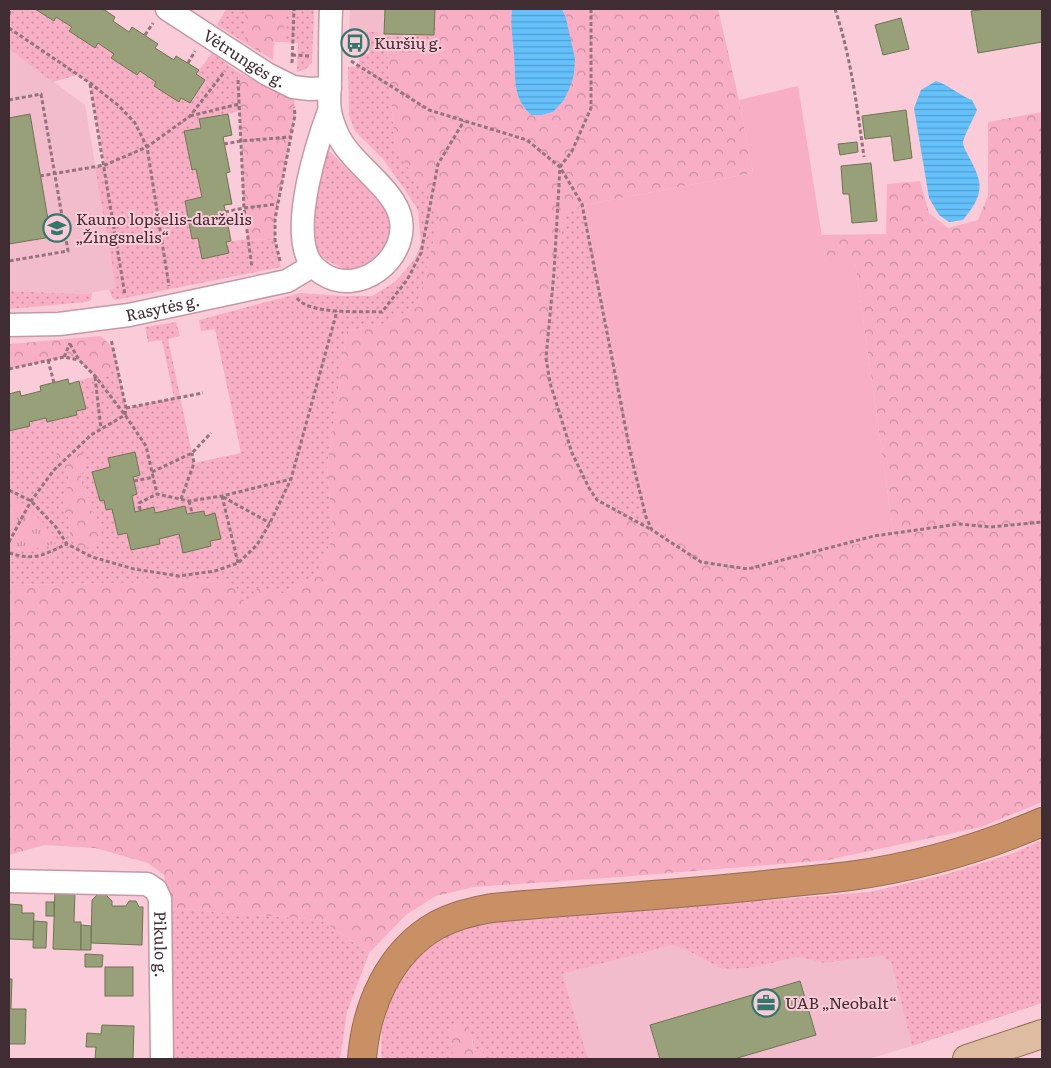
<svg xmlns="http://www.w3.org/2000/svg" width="1051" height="1068" viewBox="0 0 1051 1068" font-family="Literata,serif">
<defs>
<pattern id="grass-dots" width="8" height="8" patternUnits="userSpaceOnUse" patternTransform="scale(1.25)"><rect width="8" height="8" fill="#f8afc6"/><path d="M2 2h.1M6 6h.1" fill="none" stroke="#ca8fa1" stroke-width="1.8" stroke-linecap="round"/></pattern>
<pattern id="forest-crowns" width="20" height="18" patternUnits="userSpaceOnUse" patternTransform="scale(1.25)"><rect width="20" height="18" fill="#f8afc6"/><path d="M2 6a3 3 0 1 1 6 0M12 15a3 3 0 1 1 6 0" fill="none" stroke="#ca8fa1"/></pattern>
<pattern id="park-tufts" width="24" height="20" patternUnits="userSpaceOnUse" patternTransform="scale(1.25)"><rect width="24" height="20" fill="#f8afc6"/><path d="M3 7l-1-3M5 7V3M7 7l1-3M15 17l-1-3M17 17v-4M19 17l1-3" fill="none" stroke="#ca8fa1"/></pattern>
<pattern id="water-rules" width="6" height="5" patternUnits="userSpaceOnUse" patternTransform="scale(1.25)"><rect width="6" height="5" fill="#65c1fb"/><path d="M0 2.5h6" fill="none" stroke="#559dcc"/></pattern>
</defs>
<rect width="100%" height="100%" fill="#facbd9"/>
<g fill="#f2bccc">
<path d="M350,9H435L434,35L387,38H378V32H349Z"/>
<path d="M9,49L85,105L116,288L84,294L9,291Z"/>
<path d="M672,945L683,948L722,969L750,968L798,957L824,963L882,956L891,962L912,1046L868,1059H588L561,974Z"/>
</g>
<g fill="url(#grass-dots)" fill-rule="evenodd">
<path d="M9,9H35L54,21L56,17L72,27L70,32L95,47L98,43L114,54L112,59L137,75L140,71L156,82L154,86L179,101L181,98L190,103L205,81L196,74L212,53L238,72L240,111L200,119L201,128L184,131L192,169H196L202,197L185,201L192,239L198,238L203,259L228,253L226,242L248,239L275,240L281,267L115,300L112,297L109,289L116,288L95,167L105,165L90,83L77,75L53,82L9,49Z"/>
<path d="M226,9H245V43L217,25Z"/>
<path d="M284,9H314L312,62L306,69L297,72L298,43L284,42Z"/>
<path d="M359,32H378V37L434,35L433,41L387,49L395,148L440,214L418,305L387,323L347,331L327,467L333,536L317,574L281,594L248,605L227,581L9,585V546L20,550L27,507L9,498V431L29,426V422L46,418L48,422L77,415L76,411L86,408L79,381L118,369L126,408L174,398L162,340L148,342L145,327L176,322L180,336L168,339L194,463L241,453L215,329L201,331L199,320L300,293L343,296H372L395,282L414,260L421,244L418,210L404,188L383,159L355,131L349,115L348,67L359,66V54H369V36L359,35ZM73,452L82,453L86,462L81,477L82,487L88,497L91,510L102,526L70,540L69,519L63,509V496L68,485L69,474L56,453Z"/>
<path d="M326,148L381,202L390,217V241L379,259L359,270L344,269L326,260L314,250L311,229L313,195Z"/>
<path d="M584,205L649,523L645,525L597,500L589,488L572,453L550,383L546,358L554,272L565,213Z"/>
<path d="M9,291L84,294L92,293L91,300L86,302L9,309Z"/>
<path d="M1042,840V1003L912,1046L891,962L882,956L824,963L798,957L750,968L722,969L683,948L672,945L562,974L588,1059H484V1054L473,1048V1039L451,1043L454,1052L451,1059H382L381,1054L382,1029L391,996L412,961L441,935L494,918L605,913L870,892L947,874L1014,853Z"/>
<path d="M168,908L321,920L369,953L347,1012L340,1059H172Z"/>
</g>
<g fill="url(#forest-crowns)">
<path d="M245,9H284V42H274L273,60L245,43Z"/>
<path d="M435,9H512C510,25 513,40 514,56C516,79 512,97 531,115H542L553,112L569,35L566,18L562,9H718L739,100L753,173L584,205L565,213L554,272L546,358L550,383L572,453L589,488L597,500L644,525L649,523L656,526L675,541L894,538L855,262H826L821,235L886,234L887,184L920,181L929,213L948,228L978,220L988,195V122L1042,112V802L981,827L828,860L607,878L474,887L436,896L407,914L369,953L321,920L168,908L164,875L148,863L95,848L44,845L9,855V585L228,581L248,605L257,588L281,594L317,574L333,536L327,467L347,331L387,323L418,305L440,214L395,148L387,49L433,41Z"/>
<path d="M238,72L294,100L295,115L275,219V240L248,239L244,208Z"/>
<path d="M101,336L114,349L118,369L95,376L79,360L64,357L9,369V344Z"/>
<path d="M64,449L82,453L86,462L81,477L82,487L88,497L91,510L102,526L99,538L94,547L81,548L70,540L69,519L63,509V496L68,485L69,474L56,453Z"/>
<path d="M455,1024H461L471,1031L473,1048L475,1050L483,1051L484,1059H451C456,1046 447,1040 451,1026Z"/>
</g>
<path fill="url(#park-tufts)" d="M9,498C31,504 45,525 57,543C39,548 28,552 9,546Z"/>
<path fill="#f8afc6" d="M798,86L826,262L855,261L894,538L758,561L714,559L675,541L656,526L649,523L584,205L753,173L739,100Z"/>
<g fill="url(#water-rules)">
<path d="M512,9H562L566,18L575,59L574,74L570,87L564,100L553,112L542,115H531C512,97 516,79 514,56C513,40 510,25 512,9Z"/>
<path d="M936,81C949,85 959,95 972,100L977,110C974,117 964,136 963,142C963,147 967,153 969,157C984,185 984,194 963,220L949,222L939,215L929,198L914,108L921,90Z"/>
</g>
<g fill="#97a079" stroke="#6d754f">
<path d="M35,9H103L115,17L113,21L129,32L132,27L158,44L155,48L174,60L176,56L199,70L196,74L205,80L190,103L181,98L179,102L154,86L156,82L140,71L137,75L111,58L114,54L98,43L95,48L69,31L72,27L56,17L54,21Z"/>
<path d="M385,9H435L434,35L384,34Z"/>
<path d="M987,9H1042V42L978,53L971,11Z"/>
<path d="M901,18L909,49L883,55L875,25Z"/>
<path d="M906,110L912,158L894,161L891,136L865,139L862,116Z"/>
<path d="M30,114L51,237L9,244V118Z"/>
<path d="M228,114L232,135L223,137L230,172L226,173L232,204L224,205L231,241L226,242L229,253L202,259L198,238L192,239L185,201L202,197L196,169L192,170L184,131L201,128L199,119Z"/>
<path d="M857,142L858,152L840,155L838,144Z"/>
<path d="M871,163L877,221L852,223L849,194H843L841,166Z"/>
<path d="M68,379L69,384L79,381L86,409L76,411L77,415L47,422L46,418L29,422L30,426L9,431V394L20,391L21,396L41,391L40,386Z"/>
<path d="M135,452L140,475L133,477L137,494L132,496L135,512L154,507L155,513L185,506L187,514L204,511L205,516L215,513L221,539L210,541L211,546L183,553L179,534L159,539L160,544L131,550L127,533L118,535L112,509L106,510L104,500L100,501L92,472L110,467L108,458Z"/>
<path d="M55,890L75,891L74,922H81V950L53,949Z"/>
<path d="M98,894L106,895L112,901V906H126L129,901H136L139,907H143L142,945L91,943L92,900Z"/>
<rect x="46" y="902" width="8" height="14"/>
<path d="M9,904L22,905V913H34L33,940L9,939Z"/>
<path d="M34,921L47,922L46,948H33Z"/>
<path d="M81,925L91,926V950H81Z"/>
<path d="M85,954L103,955L102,967H85Z"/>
<rect x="105" y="967" width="28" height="29"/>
<path d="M9,979H12L11,1009H26L25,1044H9Z"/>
<path d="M800,981L816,1035L734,1059H660L650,1025Z"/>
<path d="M102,1025L134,1026L133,1059H95L96,1047H86L87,1033L101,1034Z"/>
</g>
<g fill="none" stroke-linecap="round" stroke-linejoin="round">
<g stroke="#c598a5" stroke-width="25">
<g id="street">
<path id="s1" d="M167,9L267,74L293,87L310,89L330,88"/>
<path d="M329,111C316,146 292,223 308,258C312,266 316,269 323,274C359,297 407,260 401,220C396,188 350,164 337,133C334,126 331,118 330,111C328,100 330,88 330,77C330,54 330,31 331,9"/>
<path id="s2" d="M9,325L59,324L129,315L287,281L312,266"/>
<path id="s3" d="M9,881L147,884L156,890L160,899L162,1059"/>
</g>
</g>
<g stroke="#986d53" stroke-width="30">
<path id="primary" d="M967,1059L1042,1034"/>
</g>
<g stroke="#986d53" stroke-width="30">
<path id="highway" d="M362,1059C366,1007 389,952 437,925C454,916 473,911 492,908C580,900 668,895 756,886C787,882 819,880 850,876C916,867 982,848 1042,822"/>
</g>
<g stroke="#94757e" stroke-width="3" stroke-dasharray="4 2.5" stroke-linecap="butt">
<path d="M103,9H104"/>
<path d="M591,9V108L572,151L560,167L554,272L546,358L550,383L572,453L589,488L597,500L652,530"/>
<path d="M835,9C851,57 857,107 864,157"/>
<path d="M9,15L10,9"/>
<path d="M9,28L90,83L119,106L135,123L147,147L169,286"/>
<path d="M145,35L153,23"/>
<path d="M292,55L310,56"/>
<path d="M351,61L429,110L527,140L560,167L582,204L631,456L646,517L652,530L701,562L748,569L874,536L959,524L990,527L1042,522"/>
<path d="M188,63L195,51"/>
<path d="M292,63L294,9"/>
<path d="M238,80L244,208L252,268"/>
<path d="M90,84L125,295"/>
<path d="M9,100L41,94L68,251L9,261"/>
<path d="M190,116L239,104"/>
<path d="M224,144L241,141L290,137"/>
<path d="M40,176L105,165L147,147L190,116L225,71"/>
<path d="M225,212L244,208L277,204"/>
<path d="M280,261L275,240V219L295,115L294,107"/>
<path d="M297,298C309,315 362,311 382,312L407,280L421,253L438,164L464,121"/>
<path d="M70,344L79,360L95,376L125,415L146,446L157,494L189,501L222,496L291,479"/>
<path d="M64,357L70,343"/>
<path d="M48,360L54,383"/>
<path d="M9,369L64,357L79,360"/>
<path d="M95,377L101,429"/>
<path d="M126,408L203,393"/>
<path d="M152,472L192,453L211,433"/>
<path d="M134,481L154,477"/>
<path d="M9,490L31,501L55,526L67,544L92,557L134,569L179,576L215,571L238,563L257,545L270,523L291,479L337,311"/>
<path d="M222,496L238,563"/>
<path d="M223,497L270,523"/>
<path d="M181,499L194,463L192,453"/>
<path d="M189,501L192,513"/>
<path d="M140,510L139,503L157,494"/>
<path d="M9,542L31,501L54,470L91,435L125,415L126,408L111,339"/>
<path d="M9,553C35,561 43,555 67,544"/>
</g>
<use href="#street" stroke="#fff" stroke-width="22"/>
<use href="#primary" stroke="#debca2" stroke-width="28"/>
<use href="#highway" stroke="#c89064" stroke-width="28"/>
</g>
<defs>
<g id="bus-ring" transform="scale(1.4375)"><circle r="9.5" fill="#facbd9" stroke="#33776a" stroke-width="1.5"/><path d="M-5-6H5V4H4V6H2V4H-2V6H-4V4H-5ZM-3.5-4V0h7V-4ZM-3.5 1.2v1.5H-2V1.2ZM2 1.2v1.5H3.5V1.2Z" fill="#33776a"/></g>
<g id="school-ring" transform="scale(1.4375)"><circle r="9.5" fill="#facbd9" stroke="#33776a" stroke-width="1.5"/><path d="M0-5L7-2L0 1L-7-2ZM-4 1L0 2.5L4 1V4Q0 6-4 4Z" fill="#33776a"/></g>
<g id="office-ring" transform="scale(1.4375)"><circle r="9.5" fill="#facbd9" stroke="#33776a" stroke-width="1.5"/><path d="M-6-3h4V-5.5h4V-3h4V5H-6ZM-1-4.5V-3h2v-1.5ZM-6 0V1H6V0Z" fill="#33776a"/></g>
</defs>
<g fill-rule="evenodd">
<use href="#bus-ring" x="355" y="43"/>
<use href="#school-ring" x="57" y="228"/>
<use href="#office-ring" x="766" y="1003"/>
</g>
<g text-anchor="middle" stroke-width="4" stroke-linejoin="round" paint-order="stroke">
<g font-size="16" fill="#402d33" stroke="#facbd9" text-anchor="start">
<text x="374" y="49">Kuršių g.</text>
<text x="76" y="225">Kauno lopšelis-darželis<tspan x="76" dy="18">„Žingsnelis“</tspan></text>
<text x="785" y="1009">UAB „Neobalt“</text>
</g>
<g font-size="16" fill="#402d33" stroke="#facbd9">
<text dy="6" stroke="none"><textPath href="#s1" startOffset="92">Vėtrungės g.</textPath></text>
<text dy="6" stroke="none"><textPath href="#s2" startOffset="155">Rasytės g.</textPath></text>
<text dy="6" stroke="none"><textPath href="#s3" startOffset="204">Pikulo g.</textPath></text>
</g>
</g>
<rect width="1051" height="1068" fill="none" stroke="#402d33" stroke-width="20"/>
</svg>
